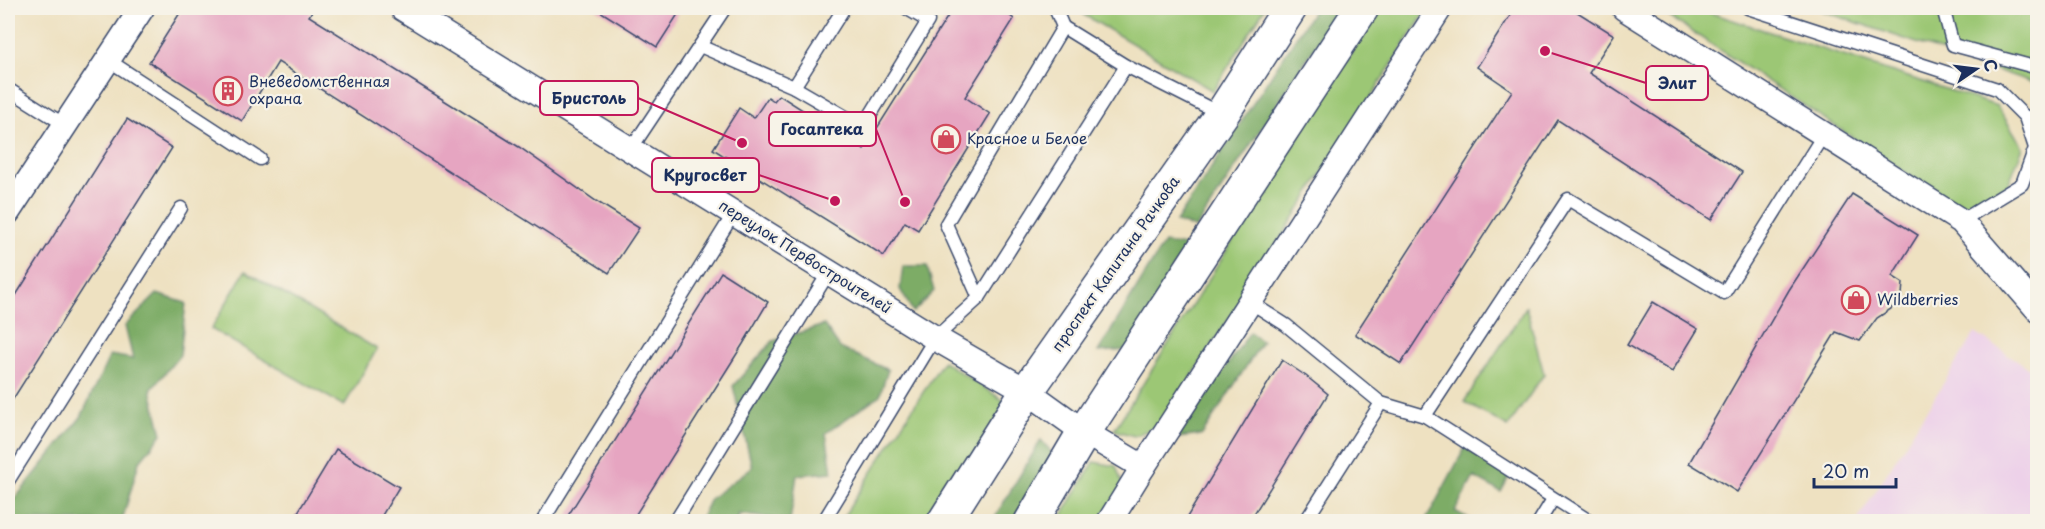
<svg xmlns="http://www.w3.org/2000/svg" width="2045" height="529" viewBox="0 0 2045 529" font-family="'Playpen Sans',sans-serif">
<rect width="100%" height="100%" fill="#f7f3e8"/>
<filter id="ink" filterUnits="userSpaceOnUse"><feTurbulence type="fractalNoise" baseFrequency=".0167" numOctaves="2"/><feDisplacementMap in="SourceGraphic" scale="12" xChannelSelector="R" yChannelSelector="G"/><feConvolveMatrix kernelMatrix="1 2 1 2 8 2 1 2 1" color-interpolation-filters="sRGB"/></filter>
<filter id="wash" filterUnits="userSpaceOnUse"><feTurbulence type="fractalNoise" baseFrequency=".008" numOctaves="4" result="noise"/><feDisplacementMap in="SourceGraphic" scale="24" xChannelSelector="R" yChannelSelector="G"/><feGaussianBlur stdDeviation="1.35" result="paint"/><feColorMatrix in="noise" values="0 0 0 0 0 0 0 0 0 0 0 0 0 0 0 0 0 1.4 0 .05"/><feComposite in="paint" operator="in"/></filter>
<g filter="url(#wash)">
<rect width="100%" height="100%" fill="#eee1c1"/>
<path fill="#edd1e9" d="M1975,333L2037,373V521H1857Z"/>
<g fill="#9cc774" stroke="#5c7b69" stroke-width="1.5">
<path d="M1083,8H1265L1213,91L1084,15Z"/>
<path d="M1379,8H1428L1161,425L1134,436L1114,430Z"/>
<path d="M1656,8H1696L1997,106L2023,147L2008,185L1961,209Z"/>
<path d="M1814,8H2037V84Z"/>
<path d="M245,271L377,349L344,406L211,329Z"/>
<path d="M1526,307L1544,374L1508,427L1464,402Z"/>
<path d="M943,361L1009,404L935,521L840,522Z"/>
<path d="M1094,462L1116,466L1123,486L1100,521L1058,522Z"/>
</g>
<g fill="#7dac66" stroke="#4c6e62" stroke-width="1.5">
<path d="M1315,8H1340L1196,228L1176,222Z"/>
<path d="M1164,243L1186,246L1129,350L1098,352Z"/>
<path d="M903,266H927L934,291L913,312L900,289Z"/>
<path d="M157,294L186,303L180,355L151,390L162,434L139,462L122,521H8V509L18,495L81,417L110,355L133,359L125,326Z"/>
<path d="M824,325L840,348L888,370L880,395L826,433L832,472L797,475L790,521L738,514L739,521L699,522L710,499L752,467L733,386L773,341Z"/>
<path d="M1250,332L1262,342L1202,435L1177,438Z"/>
<path d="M1041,440L1055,456L1013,521L992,522Z"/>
<path d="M1465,448L1511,473L1501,492L1474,477L1455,511L1473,521L1425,522Z"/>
</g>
<g id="blocks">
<g fill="#e6a5c1">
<path d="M183,8H314L309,16L519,147L596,201L639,228L609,273L278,62L242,121L149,62Z"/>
<path d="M595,8H682L657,47Z"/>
<path d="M953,8H1014L1009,15L1014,19L965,97L990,114L918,230L905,222L884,256L713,149L739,108L754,118L768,97L774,101L779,95L864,149Z"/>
<path d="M1515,8H1571L1614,35L1589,73L1742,172L1711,220L1558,120L1401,364L1355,334L1512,91L1477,67Z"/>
<path d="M127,119L172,148L8,407V308Z"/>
<path d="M1852,194L1918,235L1892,276L1903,283L1902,295L1891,309L1877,318L1860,341L1836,332L1737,492L1689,463L1789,290Z"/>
<path d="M721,272L768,302L743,344L631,522H564Z"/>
<path d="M1653,302L1698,329L1672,372L1627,345Z"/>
<path d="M1282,360L1306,376L1328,394L1249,522H1184Z"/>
<path d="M336,449L399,487L378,522H292Z"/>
</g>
</g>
</g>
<g filter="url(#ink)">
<use href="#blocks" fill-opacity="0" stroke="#3b4a6d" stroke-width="1.5"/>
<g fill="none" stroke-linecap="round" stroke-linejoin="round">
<g stroke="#3b4a6d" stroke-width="15">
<g id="lane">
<path d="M1748,8L1997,89L2025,117L2035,148L2022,184L1961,221"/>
<path d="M1943,8L1953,45L2038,68"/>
<path d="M1063,27L1126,66"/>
<path d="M700,46L794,87L863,127L928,21L906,8"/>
<path d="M108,60L260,159"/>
<path d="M794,87L844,8"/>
<path d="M8,89L65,125"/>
<path d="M2025,117L2038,118"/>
<path d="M631,149L725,8"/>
<path d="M979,298L946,224L1063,27L1055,8"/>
<path d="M1250,302L1286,325L1381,403L1425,416L1591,522"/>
<path d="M1425,416L1568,199L1724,293L1824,134"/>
<path d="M8,481L181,208"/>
<path d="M542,522L734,213"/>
<path d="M675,522L829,272"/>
<path d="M823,522L935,338L979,298L1126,66L1221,114"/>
<path d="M1305,522L1381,403"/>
<path d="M1539,522L1553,499"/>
</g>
</g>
<g stroke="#3b4a6d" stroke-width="27">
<g id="street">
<path d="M402,8L935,338L1027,391L1084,432L1143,467L1440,8"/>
<path d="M1624,8L1961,221L2038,310"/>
<path d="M8,212L142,8"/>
<path d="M1109,522L1143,467"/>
</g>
</g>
<g stroke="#3b4a6d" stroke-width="36">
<g id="secondary">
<path d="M944,522L1027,391L1222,114L1290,8"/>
<path d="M1031,522L1084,432L1362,8"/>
</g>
</g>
<use href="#lane" stroke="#fff" stroke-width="12"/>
<use href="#street" stroke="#fff" stroke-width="24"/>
<use href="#secondary" stroke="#fff" stroke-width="33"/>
</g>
</g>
<defs>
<g id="building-ring" transform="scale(1.5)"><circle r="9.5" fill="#f7f3e8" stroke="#d1495b" stroke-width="1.5"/><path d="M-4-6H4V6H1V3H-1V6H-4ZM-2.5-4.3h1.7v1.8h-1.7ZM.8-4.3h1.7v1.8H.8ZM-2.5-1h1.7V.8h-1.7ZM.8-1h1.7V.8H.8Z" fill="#d1495b"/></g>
<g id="shop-ring" transform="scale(1.5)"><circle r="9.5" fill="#f7f3e8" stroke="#d1495b" stroke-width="1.5"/><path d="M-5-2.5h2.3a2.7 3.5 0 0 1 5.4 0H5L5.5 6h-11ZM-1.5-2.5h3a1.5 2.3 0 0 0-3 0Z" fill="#d1495b"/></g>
</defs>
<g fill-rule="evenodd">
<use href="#building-ring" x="228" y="91"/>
<use href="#shop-ring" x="946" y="139"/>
<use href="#shop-ring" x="1856" y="300"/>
</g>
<g text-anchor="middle" stroke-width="4.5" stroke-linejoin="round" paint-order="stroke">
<g font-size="15" fill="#1b2f5e" stroke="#f7f3e8" text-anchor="start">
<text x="249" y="87">Вневедомственная<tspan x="249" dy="17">охрана</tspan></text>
<text x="967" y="144">Красное и Белое</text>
<text x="1877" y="305">Wildberries</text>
</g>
<g font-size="15" fill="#1b2f5e" stroke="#f7f3e8">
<text transform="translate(805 257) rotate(32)" y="5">переулок Первостроителей</text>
<text transform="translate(1116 264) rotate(-55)" y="5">проспект Капитана Рачкова</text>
</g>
</g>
<path fill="none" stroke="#c2185b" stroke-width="2" d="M1545 51L1646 83M742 143L638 98M905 202L876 129M835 201L759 175"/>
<g fill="#c2185b" stroke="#f7f3e8" stroke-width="2">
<circle cx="1545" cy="51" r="6"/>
<circle cx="742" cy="143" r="6"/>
<circle cx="905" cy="202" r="6"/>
<circle cx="835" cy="201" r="6"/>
</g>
<g fill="#f7f3e8" stroke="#c2185b" stroke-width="2">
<rect x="1646" y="66" width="62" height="34" rx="6"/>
<rect x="540" y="81" width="98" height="34" rx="6"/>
<rect x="769" y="112" width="107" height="34" rx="6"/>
<rect x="652" y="158" width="107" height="34" rx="6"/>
</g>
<g font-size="16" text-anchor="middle" font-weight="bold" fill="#1b2f5e">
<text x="1677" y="89">Элит</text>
<text x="589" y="104">Бристоль</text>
<text x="822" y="135">Госаптека</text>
<text x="705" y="181">Кругосвет</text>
</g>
<rect width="2045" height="529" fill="none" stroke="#f7f3e8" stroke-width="30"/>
<g transform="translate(1976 69) rotate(76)" stroke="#f7f3e8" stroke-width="4.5" paint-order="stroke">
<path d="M0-4.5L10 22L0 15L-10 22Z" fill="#1b2f5e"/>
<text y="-9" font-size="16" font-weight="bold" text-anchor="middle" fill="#1b2f5e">С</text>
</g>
<path d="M1814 478v9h82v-9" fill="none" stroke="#1b2f5e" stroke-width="3"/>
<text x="1823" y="478" font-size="18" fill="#1b2f5e" stroke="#f7f3e8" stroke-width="4.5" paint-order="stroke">20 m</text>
</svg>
